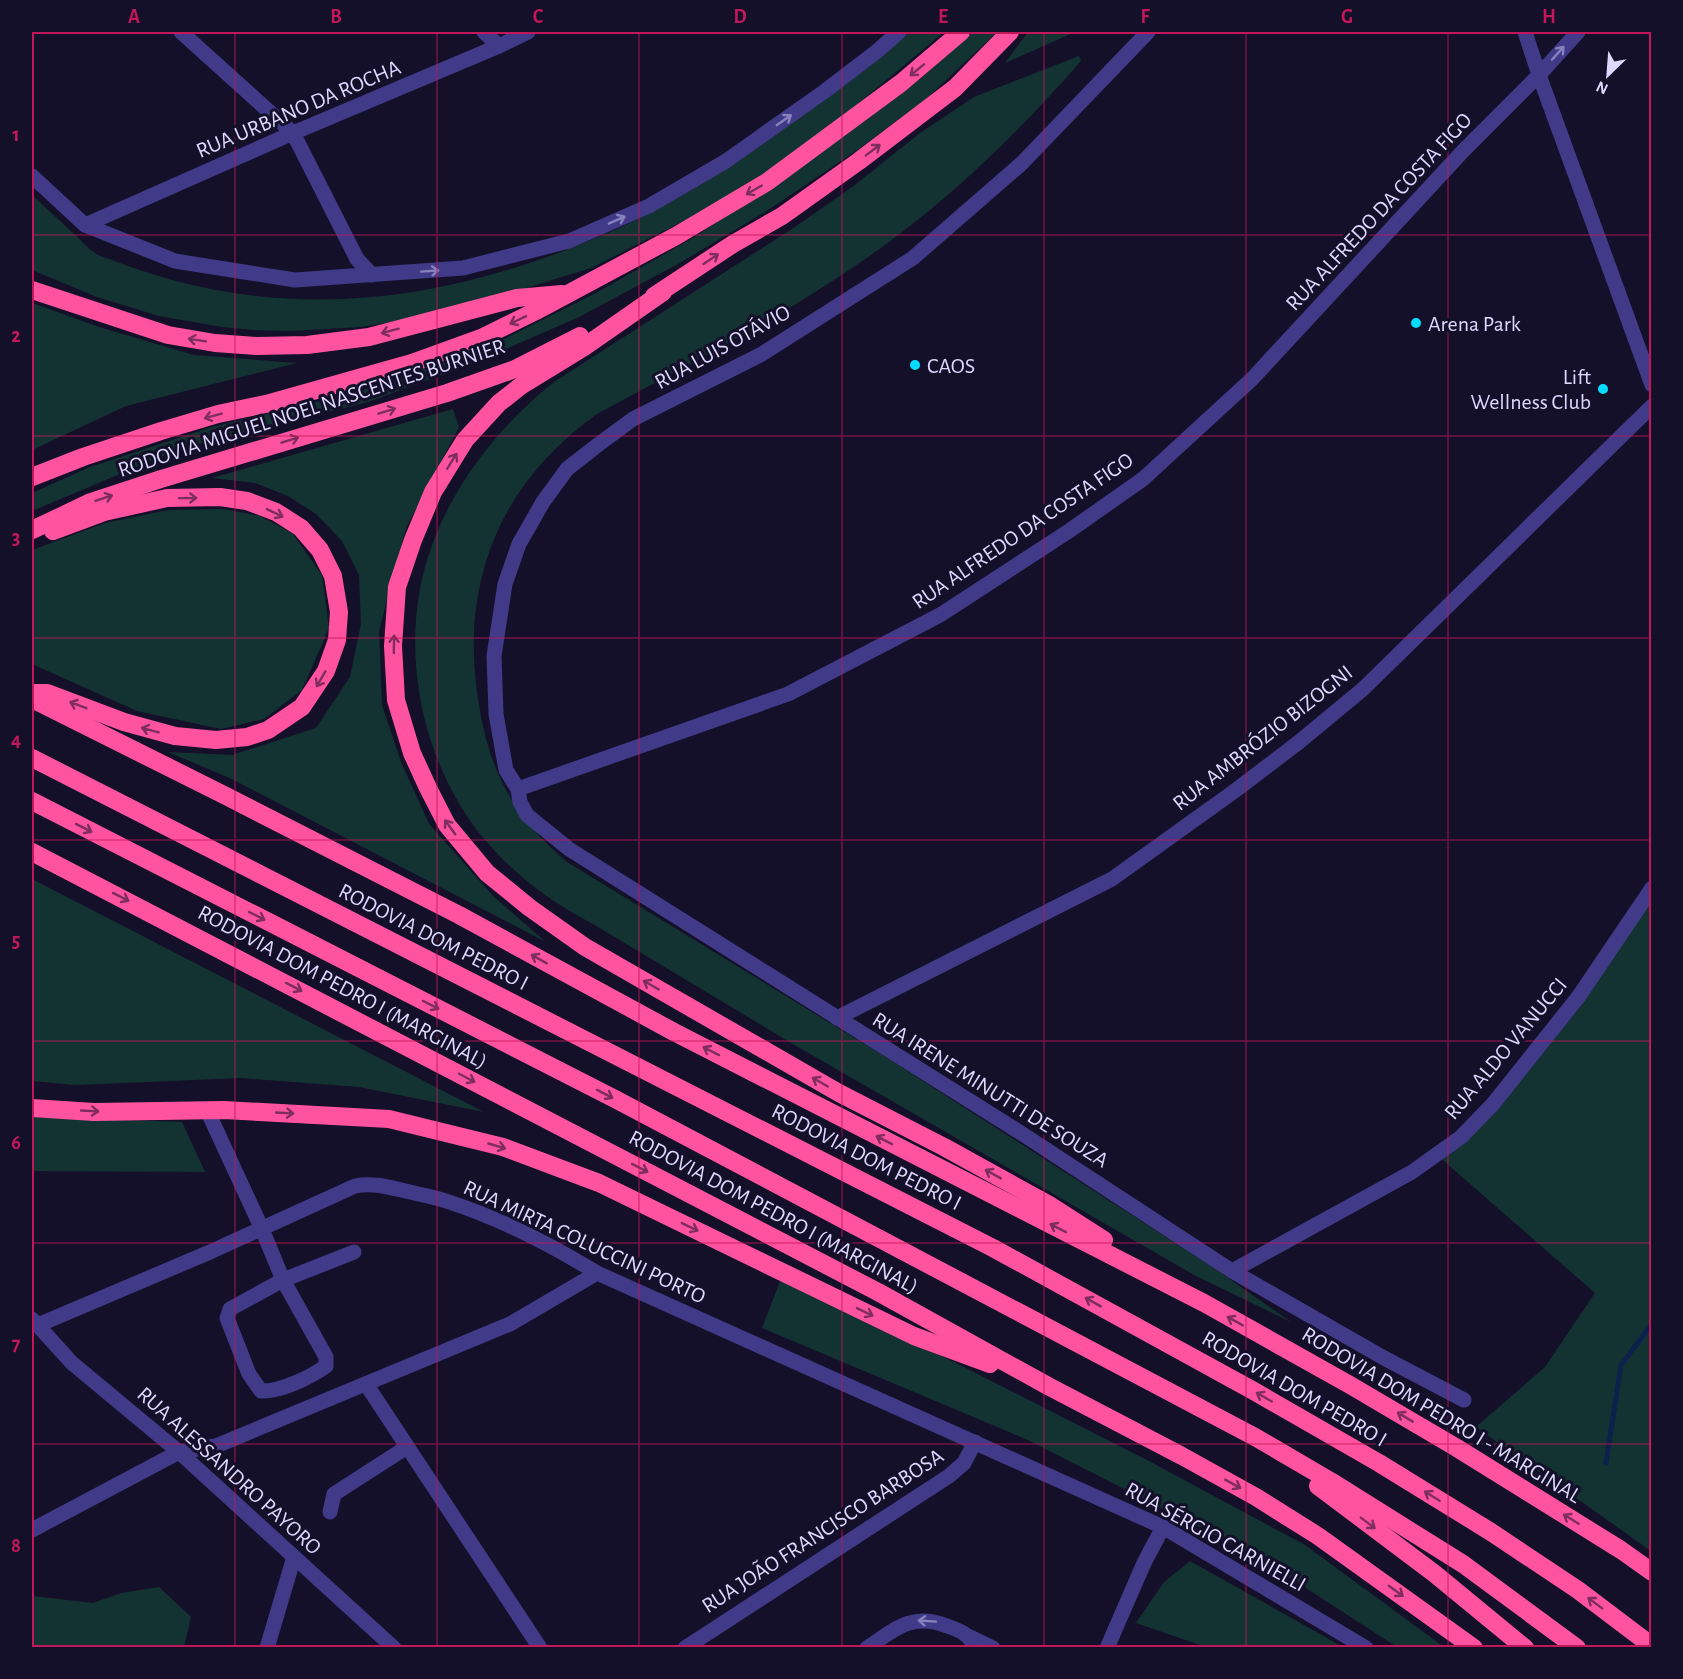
<svg xmlns="http://www.w3.org/2000/svg" width="1683" height="1679" viewBox="0 0 1683 1679" font-family="'Alegreya Sans',sans-serif">
<rect width="100%" height="100%" fill="#151029"/>
<g fill="#133333">
<path d="M908,32H944L831,126L790,157L709,208L591,268L506,294L394,322L360,327L289,331L254,330L222,327L159,316L97,297L32,270V195C46,208 60,221 74,234C81,240 87,248 95,253C100,257 107,258 112,260C132,268 152,274 172,280C306,316 432,300 561,252C586,242 612,232 636,220C728,175 807,108 889,48Z"/>
<path d="M973,32H997L927,98L856,151L765,212L678,264L579,317L474,363L368,402L179,449L32,511V493L90,467L212,427L355,393L492,345L596,293L693,238L769,188L843,136L920,79Z"/>
<path d="M1028,32H1075L1005,63Z"/>
<path d="M1079,56L1081,61C1012,140 937,212 849,270C769,324 682,368 597,414C500,483 460,582 478,699C489,771 512,815 567,862L884,1056L1211,1266L1291,1322L1196,1276L798,1047L593,924C552,903 516,876 486,841C422,766 398,651 428,557C451,486 497,428 554,382L795,227L855,185L920,133L974,97Z"/>
<path d="M32,303L99,327L194,355L297,363L126,406L32,450Z"/>
<path d="M453,409L459,427L406,528L379,631L382,705L401,762L429,824L493,896L546,942L232,779L168,752L232,755L316,728L350,677L361,624L359,575L342,541L316,514L288,496L255,483L212,478Z"/>
<path d="M223,509L260,516L292,533L322,575L329,628L302,690L264,719L221,729L137,711L32,664V550L105,523L168,510Z"/>
<path d="M32,879L484,1112L359,1087L241,1078L75,1085L32,1081Z"/>
<path d="M1651,899V1551L1476,1427L1545,1367L1595,1293L1437,1155L1461,1137Z"/>
<path d="M32,1117L182,1122L205,1172L32,1171Z"/>
<path d="M781,1279L954,1362L1147,1460L1305,1545L1444,1647H1397L1258,1557L1028,1440L762,1328Z"/>
<path d="M1190,1561L1343,1647H1206L1136,1623L1164,1582Z"/>
<path d="M159,1587L191,1617L184,1647H32V1600L33,1596L93,1603L121,1593Z"/>
</g>
<g fill="none" stroke-linecap="round" stroke-linejoin="round">
<path stroke="#0c214c" stroke-width="5" d="M1606,1463L1621,1365L1652,1324"/>
<g stroke="#403a88" stroke-width="15">
<path d="M181,32L293,133L357,259L372,275"/>
<path d="M484,32L499,46"/>
<path d="M1148,32L1021,164L913,258L762,354L633,419L599,444L567,469L543,502L519,544L505,584L494,656L496,714L506,770L518,789L520,802L527,815L569,849L1024,1135L1232,1271L1384,1358L1464,1400"/>
<path d="M1525,32L1539,75L1652,385"/>
<path d="M32,176L85,225L175,261L295,280L463,268L569,241L649,206L726,161L825,91L876,52L899,32"/>
<path d="M85,225L293,133L499,46L528,32"/>
<path d="M518,789L788,694L940,615L1069,531L1143,479L1252,379L1463,151L1539,75L1578,32"/>
<path d="M837,1018L1112,879L1236,790L1299,742L1363,689L1652,406"/>
<path d="M207,1110L262,1229L283,1280L354,1252"/>
<path d="M1232,1271L1412,1172L1461,1137L1493,1104L1579,996L1652,888"/>
<path d="M283,1280L326,1357V1366C311,1377 280,1392 261,1391L249,1374L227,1318L230,1309Z"/>
<path d="M32,1319L72,1363L179,1452L394,1648"/>
<path d="M38,1325L210,1252L355,1186C374,1182 391,1188 410,1192C422,1195 434,1197 446,1201C499,1218 550,1244 597,1273L1163,1527L1366,1648"/>
<path d="M366,1384L540,1648"/>
<path d="M330,1512L334,1494L407,1447"/>
<path d="M32,1530L179,1452L216,1446L510,1324L597,1273"/>
<path d="M968,1636L993,1648"/>
<path d="M267,1648L294,1557"/>
<path d="M685,1648L949,1476L964,1463L975,1442"/>
<path d="M867,1648C895,1629 913,1612 947,1626C962,1631 968,1634 976,1648"/>
<path d="M1107,1648L1144,1563L1163,1527"/>
</g>
<g stroke="#ff539f" stroke-width="18">
<path d="M32,290L168,335L215,343L257,346L307,345L369,337L517,298L562,294"/>
<path d="M663,292L584,347L522,385L499,403L465,440L433,492L413,540L397,587L393,646L396,700L412,753L428,788L447,825L487,873L530,908L585,947L839,1093L944,1147L1051,1206L1104,1240"/>
<path d="M654,296L733,244L782,216L859,161L955,88L1010,32"/>
<path d="M32,477L83,457L161,431L218,414L270,403L412,363L481,338L536,311L676,236L767,182L901,83L961,32"/>
<path d="M32,530L91,502L161,479L447,393L515,369L580,336"/>
<path d="M32,693H47L124,722L175,736L216,740L247,737L268,730L302,707L326,671L337,640L339,612L333,576L320,550L301,528L276,512L247,501L220,497L167,498L104,512L53,531"/>
<path d="M32,699L226,796L459,915L674,1032L1204,1303L1350,1385L1457,1448L1621,1550L1652,1572"/>
<path d="M32,758L993,1248L1252,1390L1379,1463L1491,1532L1578,1590L1652,1646"/>
<path d="M32,801L615,1099L1255,1437L1332,1482L1463,1564L1577,1648"/>
<path d="M32,852L878,1292L1048,1386L1182,1456L1256,1497L1318,1536L1474,1648"/>
<path d="M32,1108L94,1112L224,1110L389,1119L503,1147L599,1183L914,1336L990,1364"/>
<path d="M1318,1486L1435,1574L1525,1648"/>
</g>
</g>
<defs><path id="oneway-shaft" d="M-6 0H5M1.5-3L5.5 0L1.5 3" fill="none" stroke-width="1.6" stroke-linecap="round" stroke-linejoin="round" transform="scale(1.5)"/></defs>
<g stroke="#8781be">
<use href="#oneway-shaft" transform="translate(1558 53) rotate(-48)"/>
<use href="#oneway-shaft" transform="translate(784 120) rotate(-35)"/>
<use href="#oneway-shaft" transform="translate(617 220) rotate(-24)"/>
<use href="#oneway-shaft" transform="translate(430 271) rotate(-4)"/>
<use href="#oneway-shaft" transform="translate(927 1621) rotate(-176)"/>
</g>
<g stroke="#7e2e5e">
<use href="#oneway-shaft" transform="translate(917 70) rotate(141)"/>
<use href="#oneway-shaft" transform="translate(873 150) rotate(-37)"/>
<use href="#oneway-shaft" transform="translate(754 190) rotate(150)"/>
<use href="#oneway-shaft" transform="translate(711 259) rotate(-34)"/>
<use href="#oneway-shaft" transform="translate(518 320) rotate(154)"/>
<use href="#oneway-shaft" transform="translate(390 331) rotate(165)"/>
<use href="#oneway-shaft" transform="translate(197 340) rotate(-171)"/>
<use href="#oneway-shaft" transform="translate(387 411) rotate(-17)"/>
<use href="#oneway-shaft" transform="translate(213 416) rotate(165)"/>
<use href="#oneway-shaft" transform="translate(290 440) rotate(-17)"/>
<use href="#oneway-shaft" transform="translate(452 461) rotate(-58)"/>
<use href="#oneway-shaft" transform="translate(104 498) rotate(-18)"/>
<use href="#oneway-shaft" transform="translate(188 498) rotate(-1)"/>
<use href="#oneway-shaft" transform="translate(275 513) rotate(26)"/>
<use href="#oneway-shaft" transform="translate(394 644) rotate(-89)"/>
<use href="#oneway-shaft" transform="translate(321 679) rotate(120)"/>
<use href="#oneway-shaft" transform="translate(78 705) rotate(-159)"/>
<use href="#oneway-shaft" transform="translate(150 730) rotate(-165)"/>
<use href="#oneway-shaft" transform="translate(450 827) rotate(-126)"/>
<use href="#oneway-shaft" transform="translate(84 828) rotate(27)"/>
<use href="#oneway-shaft" transform="translate(121 897) rotate(27)"/>
<use href="#oneway-shaft" transform="translate(257 916) rotate(27)"/>
<use href="#oneway-shaft" transform="translate(539 959) rotate(-151)"/>
<use href="#oneway-shaft" transform="translate(651 985) rotate(-150)"/>
<use href="#oneway-shaft" transform="translate(294 987) rotate(27)"/>
<use href="#oneway-shaft" transform="translate(431 1005) rotate(27)"/>
<use href="#oneway-shaft" transform="translate(711 1051) rotate(-153)"/>
<use href="#oneway-shaft" transform="translate(467 1078) rotate(28)"/>
<use href="#oneway-shaft" transform="translate(820 1082) rotate(-150)"/>
<use href="#oneway-shaft" transform="translate(605 1094) rotate(27)"/>
<use href="#oneway-shaft" transform="translate(90 1111) rotate(3)"/>
<use href="#oneway-shaft" transform="translate(285 1113) rotate(3)"/>
<use href="#oneway-shaft" transform="translate(884 1140) rotate(-153)"/>
<use href="#oneway-shaft" transform="translate(497 1146) rotate(16)"/>
<use href="#oneway-shaft" transform="translate(640 1168) rotate(27)"/>
<use href="#oneway-shaft" transform="translate(993 1174) rotate(-151)"/>
<use href="#oneway-shaft" transform="translate(690 1227) rotate(26)"/>
<use href="#oneway-shaft" transform="translate(1058 1228) rotate(-153)"/>
<use href="#oneway-shaft" transform="translate(1093 1302) rotate(-151)"/>
<use href="#oneway-shaft" transform="translate(865 1312) rotate(26)"/>
<use href="#oneway-shaft" transform="translate(1235 1321) rotate(-151)"/>
<use href="#oneway-shaft" transform="translate(1264 1397) rotate(-150)"/>
<use href="#oneway-shaft" transform="translate(1405 1417) rotate(-149)"/>
<use href="#oneway-shaft" transform="translate(1233 1484) rotate(29)"/>
<use href="#oneway-shaft" transform="translate(1432 1496) rotate(-148)"/>
<use href="#oneway-shaft" transform="translate(1571 1519) rotate(-148)"/>
<use href="#oneway-shaft" transform="translate(1368 1523) rotate(37)"/>
<use href="#oneway-shaft" transform="translate(1396 1591) rotate(36)"/>
<use href="#oneway-shaft" transform="translate(1595 1603) rotate(-143)"/>
</g>
<path fill="none" stroke="#c2185b" stroke-width="1.5" stroke-opacity="0.55" d="M235,32V1648M437,32V1648M639,32V1648M842,32V1648M1044,32V1648M1246,32V1648M1448,32V1648M32,235H1652M32,436H1652M32,638H1652M32,840H1652M32,1041H1652M32,1243H1652M32,1444H1652"/>
<g fill="#04dcff" stroke="#151029" stroke-width="2">
<circle cx="1416" cy="323" r="6"/>
<circle cx="915" cy="365" r="6"/>
<circle cx="1603" cy="389" r="6"/>
</g>
<g text-anchor="middle" stroke-width="6" stroke-linejoin="round" paint-order="stroke">
<g font-size="22" fill="#ded8ff" stroke="#151029">
<text transform="translate(298 108) rotate(-23)" y="8">RUA URBANO DA ROCHA</text>
<text transform="translate(1378 211) rotate(-47)" y="8">RUA ALFREDO DA COSTA FIGO</text>
<text transform="translate(722 346) rotate(-29)" y="8">RUA LUIS OTÁVIO</text>
<text transform="translate(311 407) rotate(-18)" y="8">RODOVIA MIGUEL NOEL NASCENTES BURNIER</text>
<text transform="translate(1022 530) rotate(-34)" y="8">RUA ALFREDO DA COSTA FIGO</text>
<text transform="translate(1262 737) rotate(-38)" y="8">RUA AMBRÓZIO BIZOGNI</text>
<text transform="translate(434 936) rotate(27)" y="8">RODOVIA DOM PEDRO I</text>
<text transform="translate(343 986) rotate(28)" y="8">RODOVIA DOM PEDRO I (MARGINAL)</text>
<text transform="translate(1505 1048) rotate(-50)" y="8">RUA ALDO VANUCCI</text>
<text transform="translate(991 1089) rotate(32)" y="8">RUA IRENE MINUTTI DE SOUZA</text>
<text transform="translate(867 1156) rotate(27)" y="8">RODOVIA DOM PEDRO I</text>
<text transform="translate(774 1211) rotate(28)" y="8">RODOVIA DOM PEDRO I (MARGINAL)</text>
<text transform="translate(585 1241) rotate(25)" y="8">RUA MIRTA COLUCCINI PORTO</text>
<text transform="translate(1295 1388) rotate(30)" y="8">RODOVIA DOM PEDRO I</text>
<text transform="translate(1442 1414) rotate(31)" y="8">RODOVIA DOM PEDRO I - MARGINAL</text>
<text transform="translate(230 1470) rotate(42)" y="8">RUA ALESSANDRO PAYORO</text>
<text transform="translate(822 1530) rotate(-33)" y="8">RUA JOÃO FRANCISCO BARBOSA</text>
<text transform="translate(1216 1536) rotate(29)" y="8">RUA SÉRGIO CARNIELLI</text>
</g>
<g font-size="22" fill="#ded8ff" stroke="#151029" text-anchor="start">
<text x="1428" y="331">Arena Park</text>
<text x="927" y="373">CAOS</text>
<text x="1591" y="384" text-anchor="end">Lift<tspan x="1591" dy="25">Wellness Club</tspan></text>
</g>
</g>
<rect width="1683" height="1679" fill="none" stroke="#151029" stroke-width="66"/>
<g transform="translate(1608 75) rotate(205)" stroke="#151029" stroke-width="4.5" paint-order="stroke">
<path d="M0-4.5L10 22L0 15L-10 22Z" fill="#ded8ff"/>
<text y="-9" font-size="16" font-weight="bold" text-anchor="middle" fill="#ded8ff">N</text>
</g>
<rect x="33" y="33" width="1617" height="1613" fill="none" stroke="#c2185b" stroke-width="2"/>
<g font-size="20" text-anchor="middle" font-weight="bold" fill="#c2185b">
<text x="134" y="23">A</text>
<text x="336" y="23">B</text>
<text x="538" y="23">C</text>
<text x="740" y="23">D</text>
<text x="943" y="23">E</text>
<text x="1145" y="23">F</text>
<text x="1347" y="23">G</text>
<text x="1549" y="23">H</text>
<text x="16" y="141">1</text>
<text x="16" y="342">2</text>
<text x="16" y="544">3</text>
<text x="16" y="746">4</text>
<text x="16" y="947">5</text>
<text x="16" y="1149">6</text>
<text x="16" y="1350">7</text>
<text x="16" y="1552">8</text>
</g>
</svg>
